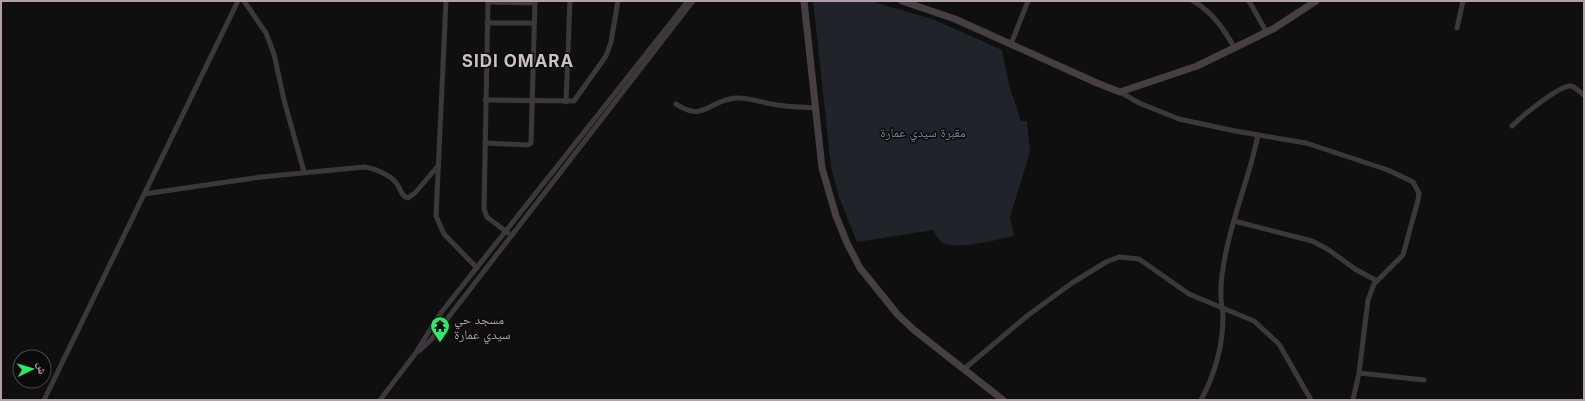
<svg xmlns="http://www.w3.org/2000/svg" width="1585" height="401" viewBox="0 0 1585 401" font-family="Inter,'Noto Naskh Arabic',sans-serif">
<rect width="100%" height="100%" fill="#100f0f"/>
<path fill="#21232a" d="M813,1H871L935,20L1002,50L1009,85L1021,121H1027L1030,152L1010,217L1014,236C999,239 952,252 940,241C937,238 935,233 933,230L857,242L839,197L831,167Z"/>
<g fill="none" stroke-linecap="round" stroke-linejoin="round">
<g stroke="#3c373a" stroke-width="5">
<path d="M244,1L266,33L274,54L284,100L304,172"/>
<path d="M446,1L436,216L444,234L477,268"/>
<path d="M488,1L484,209L487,217L508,233"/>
<path d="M1193,1C1213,12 1224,30 1235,48"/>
<path d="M1249,1L1267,33"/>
<path d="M488,2L535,3"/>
<path d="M487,23H534"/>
<path d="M1457,28L1463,1"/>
<path d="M1011,44L1028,1"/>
<path d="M1120,92L1139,103L1179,119L1235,131L1306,143L1388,170L1413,182L1419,193L1418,200L1403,255L1374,284L1368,300L1359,373L1353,400"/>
<path d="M485,100L574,101L606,56L611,42L618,1"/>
<path d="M566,102L570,1"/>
<path d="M676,104C704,123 708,100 736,98C748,97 760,102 772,104C786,107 801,107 815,108"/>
<path d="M1512,126C1521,117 1559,85 1571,86C1576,87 1580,93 1584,95"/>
<path d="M485,143L528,145L531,143L535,1"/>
<path d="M144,194L261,177L364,167C374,168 391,175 397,184C401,190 401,196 408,198L415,193L438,166"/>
<path d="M1234,221L1312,241L1329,250L1355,269L1377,281"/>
<path d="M419,351L430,341L693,1"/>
<path d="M964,369L1027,316L1072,283L1106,262L1119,257L1139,259L1189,294L1254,321L1279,344L1311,400"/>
<path d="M1359,373L1424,380"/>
<path d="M44,400L238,1"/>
<path d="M380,400L415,354L440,314L688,1"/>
<path d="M1201,400C1215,374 1223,345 1223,316C1223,310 1221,304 1221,298C1220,283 1223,266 1226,252C1234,212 1250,175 1258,135"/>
</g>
<g stroke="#453e42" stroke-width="7">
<path d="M804,1L822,168L836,216L847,243L860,268L898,315L914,330L1003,400"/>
<path d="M902,1L955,19L1097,83L1120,92L1197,66L1273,29L1316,1"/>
</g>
</g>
<defs>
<g id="temple-pin" transform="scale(1)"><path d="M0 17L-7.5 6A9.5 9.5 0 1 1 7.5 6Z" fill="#2ceb68" stroke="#0b0a0a"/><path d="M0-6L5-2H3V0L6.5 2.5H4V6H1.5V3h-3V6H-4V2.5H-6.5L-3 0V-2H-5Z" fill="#111"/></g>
</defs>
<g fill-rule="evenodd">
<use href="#temple-pin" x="440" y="326"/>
</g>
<g text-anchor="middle" stroke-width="3" stroke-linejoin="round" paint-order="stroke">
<g font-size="13" fill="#77829c" stroke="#0b0a0a">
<text x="923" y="137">مقبرة سيدي عمارة</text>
</g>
<g font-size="13" fill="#b1a0ab" stroke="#0b0a0a" text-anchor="start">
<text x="454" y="324">مسجد حي<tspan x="454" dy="15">سيدي عمارة</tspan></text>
</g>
<g font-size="17" font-weight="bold" letter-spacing="1" fill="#cdc1c8" stroke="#0b0a0a">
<text x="518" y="67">SIDI OMARA</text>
</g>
</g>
<rect width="1585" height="401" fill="none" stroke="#b1a0ab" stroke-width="4"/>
<g transform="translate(32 369) rotate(85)"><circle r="19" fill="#0b0a0a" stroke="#4d464a"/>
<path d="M0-3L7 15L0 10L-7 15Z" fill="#2ceb68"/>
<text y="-6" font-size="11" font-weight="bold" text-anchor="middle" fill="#b1a0ab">ش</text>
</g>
</svg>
